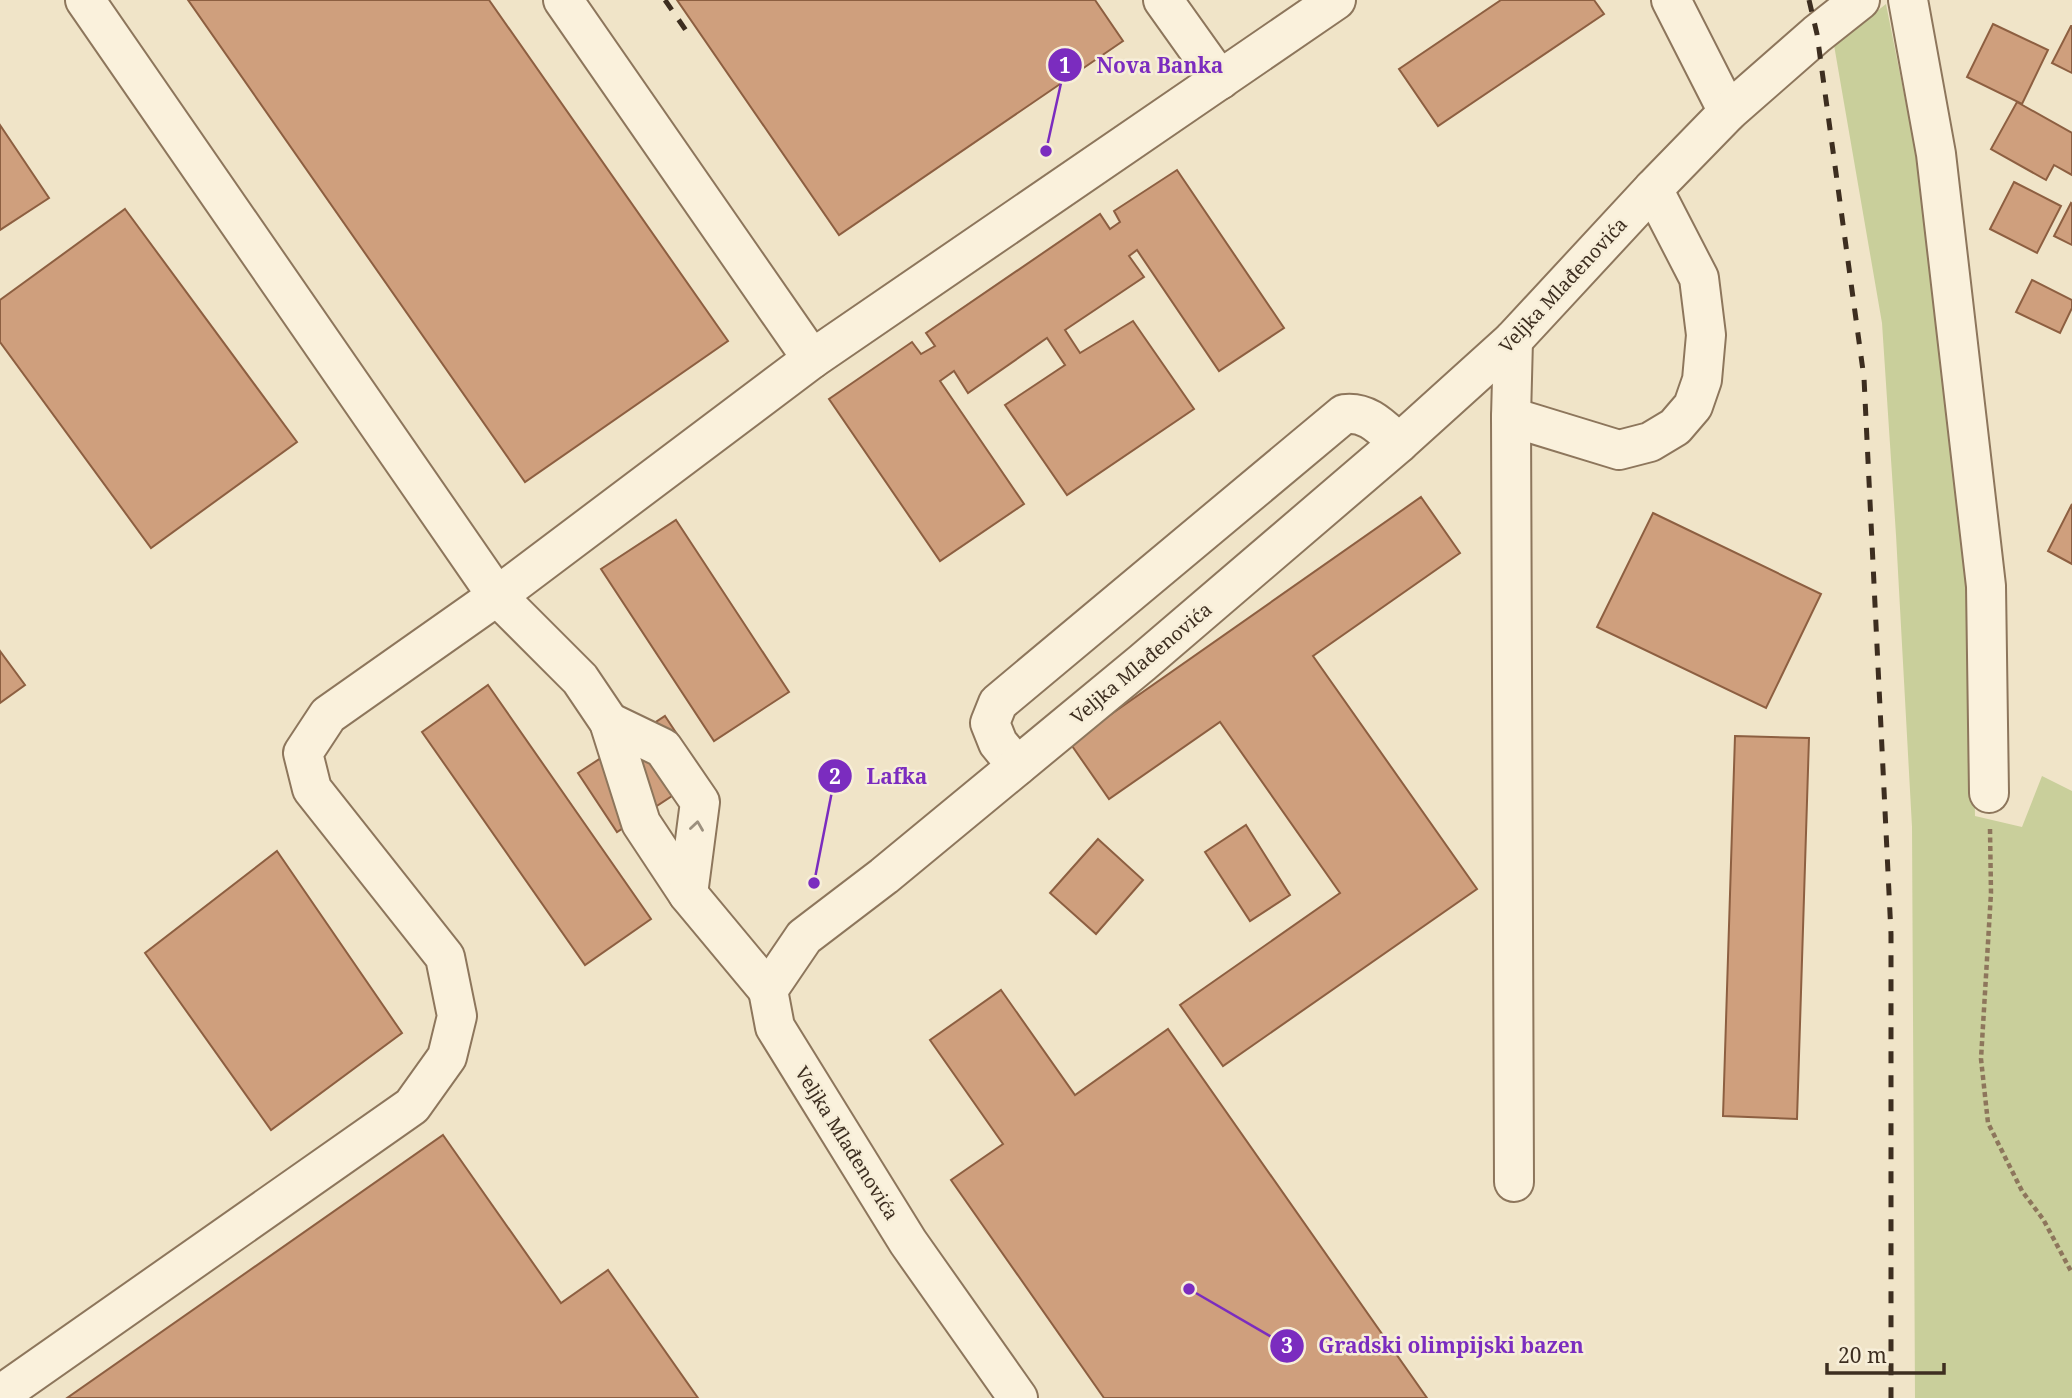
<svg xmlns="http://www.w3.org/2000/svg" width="2072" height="1398" viewBox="0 0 2072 1398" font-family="'Noto Serif',serif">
<rect width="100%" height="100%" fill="#f0e4c8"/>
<path fill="#c9cf9b" d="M1886,4L1925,199L1970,549L1975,816L2022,827L2042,776L2072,791V1398H1915L1912,827L1896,535L1882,323L1834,45Z"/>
<g fill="#cf9f7d" stroke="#8d5f41" stroke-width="2">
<path d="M188,0H489L728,341L525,482Z"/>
<path d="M677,0H1095L1123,41L839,235Z"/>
<path d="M1501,0H1594L1604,14L1438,126L1399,69Z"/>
<path d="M1993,24L2048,50L2022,104L1967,77Z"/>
<path d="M2071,26H2072V73L2052,63Z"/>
<path d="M2017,102L2072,133V175L2054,165L2046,180L1991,149Z"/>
<path d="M0,125L49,198L0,230Z"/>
<path d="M1177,170L1284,328L1219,371L1137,250L1129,256L1144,277L1065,330L1080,353L1133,321L1194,409L1067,495L1005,405L1065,365L1047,338L968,393L954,371L940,381L1024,504L940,561L829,399L912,342L921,354L935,346L926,333L1100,214L1110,229L1120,222L1114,211Z"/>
<path d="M2014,182L2061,206L2037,253L1990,229Z"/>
<path d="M2071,203L2072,204V245L2054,236Z"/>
<path d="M125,209L297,442L151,548L0,342V300Z"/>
<path d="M2032,280L2072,300V308L2060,333L2016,312Z"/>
<path d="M1421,497L1460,553L1313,656L1477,889L1223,1066L1180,1005L1340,893L1220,722L1109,799L1070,743Z"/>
<path d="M2072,504V564L2048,551Z"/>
<path d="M1653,513L1821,594L1766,708L1597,627Z"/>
<path d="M676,520L789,692L714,741L601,569Z"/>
<path d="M0,651L25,685L0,703Z"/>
<path d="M488,685L651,919L585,965L422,732Z"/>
<path d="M665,716L704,775L617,832L578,773Z"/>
<path d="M1735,736L1809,738L1797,1119L1723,1116Z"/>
<path d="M1246,825L1290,895L1250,921L1205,852Z"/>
<path d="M1098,839L1143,880L1096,934L1050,893Z"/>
<path d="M277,851L402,1033L271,1130L145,953Z"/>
<path d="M1001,990L1075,1095L1168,1029L1427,1398H1104L951,1180L1003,1144L930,1040Z"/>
<path d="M443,1135L561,1303L608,1270L698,1398H67Z"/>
</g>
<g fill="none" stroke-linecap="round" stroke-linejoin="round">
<g stroke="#8d765c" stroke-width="42">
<g id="minor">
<path d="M85,0L497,596L580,679L609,722L641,823L688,894L768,990"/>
<path d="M1163,0L1220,80"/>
<path d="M1671,0L1728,112"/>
<path d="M1908,0L1936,154L1986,586L1989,793"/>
<path d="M1513,340L1511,417L1514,1182"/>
<path d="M812,359L1336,0"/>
<path d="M1511,417L1619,450L1650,442L1675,427L1693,406L1702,380L1706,335L1699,278L1653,189"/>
<path d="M609,722L663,748L700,802L688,894"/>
<path d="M1017,766L998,743L990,723L998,703L1344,414C1368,411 1382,428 1399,443"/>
<path d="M0,1395L412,1106L447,1057L457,1016L445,957L312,789L303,753L328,715L497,596L812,359L563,0"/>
<path d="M1018,1398L908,1242L775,1027L768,990L804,937L884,876L1142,663L1399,443L1513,340L1653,189L1728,112L1817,34L1860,0"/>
</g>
</g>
<path stroke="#8d765c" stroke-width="4.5" stroke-dasharray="5 3.5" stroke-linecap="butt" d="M1990,829L1991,893L1981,1059L1988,1123L2022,1191L2043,1219L2072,1273"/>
<use href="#minor" stroke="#faf1dc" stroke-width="38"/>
<g stroke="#3d2e20" stroke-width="5" stroke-dasharray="12 12" stroke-linecap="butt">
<path d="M665,0L687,32"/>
<path d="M1809,0L1817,34L1864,378L1891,934V1398"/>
</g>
</g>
<defs><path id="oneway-chevron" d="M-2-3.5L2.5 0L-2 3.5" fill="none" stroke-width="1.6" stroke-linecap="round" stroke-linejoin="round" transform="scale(1.75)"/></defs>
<use stroke="#9c907e" href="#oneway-chevron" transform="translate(697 826) rotate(-82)"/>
<g text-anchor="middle" stroke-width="5" stroke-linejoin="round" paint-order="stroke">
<g font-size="19" fill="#3d2e20" stroke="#f7eed8">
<text transform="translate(1563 285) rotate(-47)" y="7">Veljka Mlađenovića</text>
<text transform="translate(1141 663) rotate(-40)" y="7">Veljka Mlađenovića</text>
<text transform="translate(847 1143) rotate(58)" y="7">Veljka Mlađenovića</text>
</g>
</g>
<path fill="none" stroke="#7b2cbf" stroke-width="2.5" d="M1046 151L1065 65M814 883L835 776M1189 1289L1287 1346"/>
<g fill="#7b2cbf" stroke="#f7eed8" stroke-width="2.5">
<circle cx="1046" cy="151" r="7"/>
<circle cx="814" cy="883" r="7"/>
<circle cx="1189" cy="1289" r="7"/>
<circle cx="1065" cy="65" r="18"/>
<circle cx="835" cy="776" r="18"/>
<circle cx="1287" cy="1346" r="18"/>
</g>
<g font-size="21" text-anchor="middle" font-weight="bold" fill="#fff">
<text x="1065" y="73">1</text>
<text x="835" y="784">2</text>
<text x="1287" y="1353">3</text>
</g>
<g font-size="21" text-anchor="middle" font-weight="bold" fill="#7b2cbf" stroke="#f7eed8" stroke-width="5" stroke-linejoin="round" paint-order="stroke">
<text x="1160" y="73">Nova Banka</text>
<text x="897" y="784">Lafka</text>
<text x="1451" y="1353">Gradski olimpijski bazen</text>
</g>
<path d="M1827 1363v10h117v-10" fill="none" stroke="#3d2e20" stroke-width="3.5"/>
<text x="1838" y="1363" font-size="21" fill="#3d2e20" stroke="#f7eed8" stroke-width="5" paint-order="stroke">20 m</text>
</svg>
